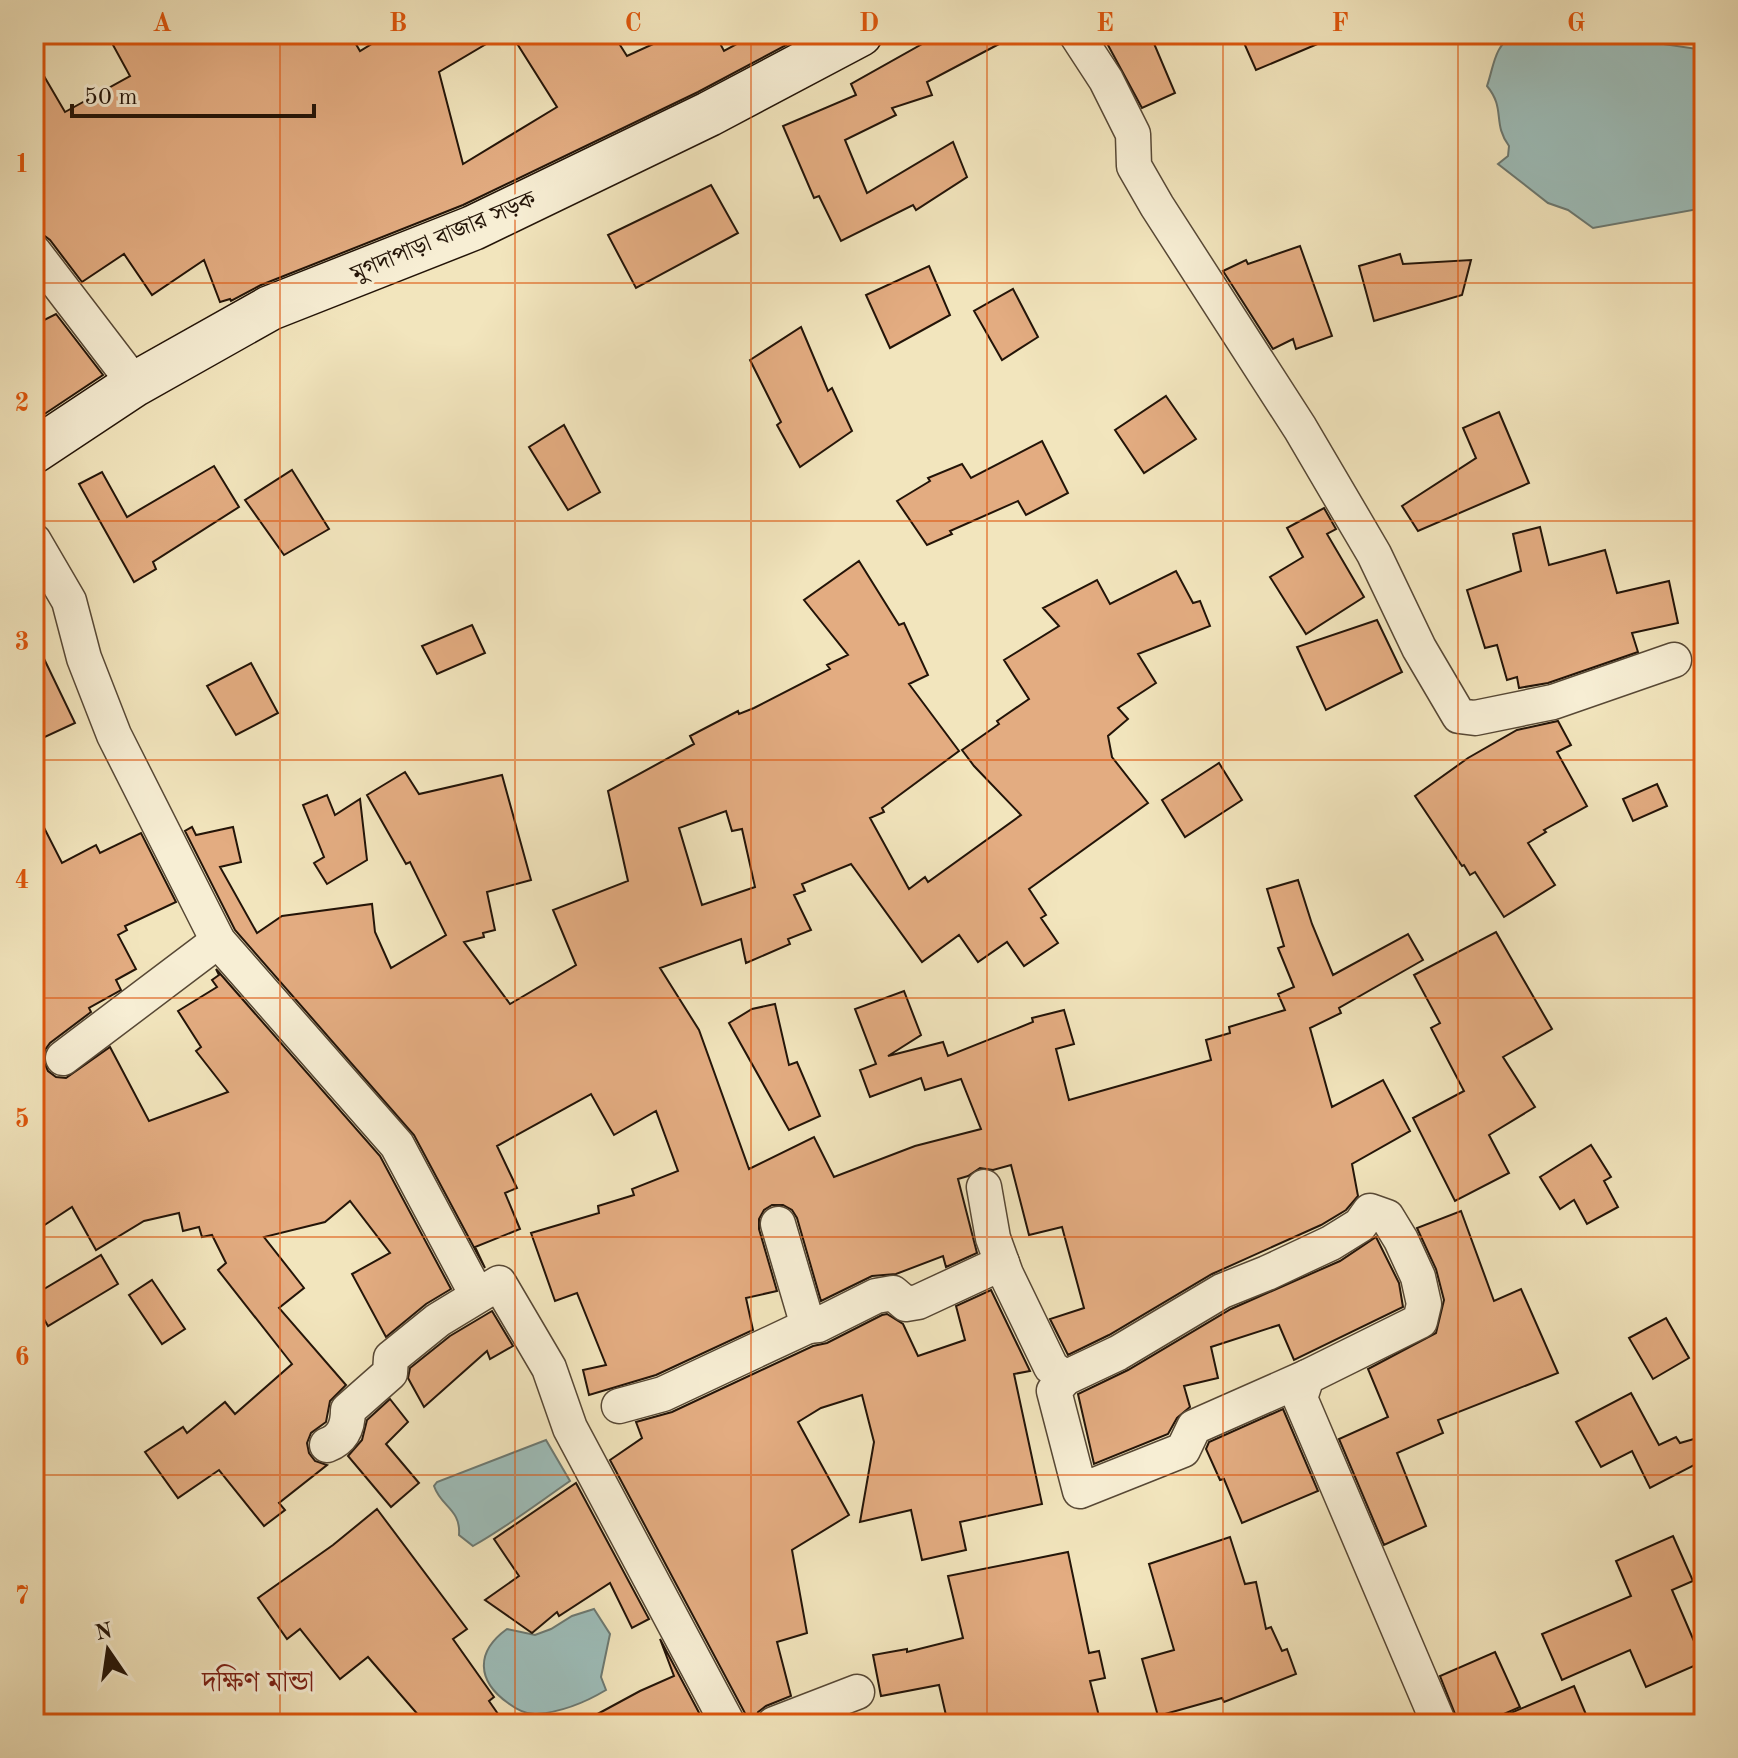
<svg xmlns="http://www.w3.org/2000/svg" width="1738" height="1758" viewBox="0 0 1738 1758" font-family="'Old Standard TT','Noto Serif Bengali',serif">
<rect width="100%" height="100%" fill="#f2e5bd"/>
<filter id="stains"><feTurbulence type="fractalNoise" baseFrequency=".0025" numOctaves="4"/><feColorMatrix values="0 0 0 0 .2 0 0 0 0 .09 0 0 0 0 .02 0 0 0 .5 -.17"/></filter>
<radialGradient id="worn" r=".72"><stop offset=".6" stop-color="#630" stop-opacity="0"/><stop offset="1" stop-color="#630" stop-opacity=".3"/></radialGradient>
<g fill="#9dbdb9" stroke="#6c7972" stroke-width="2">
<path d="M1515,34H1524L1528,39C1550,39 1580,27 1599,38L1608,34H1631L1637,40L1704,50V208L1593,228L1568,210L1548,203L1498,164L1508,156L1509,146C1492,123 1506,109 1487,86C1494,66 1494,45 1515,34Z"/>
<path d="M546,1440L570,1481C538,1503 507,1527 473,1546L459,1535C461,1509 441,1507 434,1486L437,1482Z"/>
<path d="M594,1609L610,1634L601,1677L606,1690C586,1702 561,1712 537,1714C527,1715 516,1709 508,1703C477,1681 475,1652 507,1629L535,1635L551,1629L572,1616Z"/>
</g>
<g fill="#e3ac81" stroke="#231408" stroke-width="2" fill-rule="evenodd">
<path d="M107,34H350L360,51L388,34H503L439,72L463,164L557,107L511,34H613L627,56L675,34H715L724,51L755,34H807L698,92L463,205L261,285L231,301L230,299L220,302L204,260L152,295L124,254L82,282L50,240L42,234L34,232V59L65,112L130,76Z"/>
<path d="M940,34H1018L927,82L932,95L892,108L896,115L845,140L867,193L953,142L967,177L916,210L913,205L841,241L819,196L814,198L783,126L856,95L851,84Z"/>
<path d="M1102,34H1150L1175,93L1142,108Z"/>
<path d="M1240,34H1341L1256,70Z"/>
<path d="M711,185L738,233L636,288L608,235Z"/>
<path d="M1300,246L1332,336L1296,349L1293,339L1273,349L1223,271L1246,260L1248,264Z"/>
<path d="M1400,254L1403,264L1471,260L1462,295L1374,321L1359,266Z"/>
<path d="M929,266L950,315L890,348L866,295Z"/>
<path d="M1013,289L1038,337L1002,360L974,311Z"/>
<path d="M56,314L103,375L34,421V325Z"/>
<path d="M801,327L828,391L832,388L852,431L800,467L777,425L781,422L750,360Z"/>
<path d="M1166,396L1196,439L1144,473L1115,430Z"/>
<path d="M1499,412L1529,483L1418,531L1402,506L1476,458L1463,428Z"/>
<path d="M564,425L600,492L568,510L529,447Z"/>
<path d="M1042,441L1068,493L1026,515L1018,501L950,531L952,534L927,545L897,501L930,481L928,478L962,464L971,478Z"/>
<path d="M214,466L239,507L153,562L156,569L134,582L79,484L102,472L127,517Z"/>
<path d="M292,470L329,529L284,555L245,500Z"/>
<path d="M1324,508L1336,529L1327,534L1364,597L1306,634L1270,577L1303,557L1287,528Z"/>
<path d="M1540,527L1549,565L1605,550L1617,593L1669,581L1678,623L1632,633L1638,652L1548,683L1519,688L1517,677L1507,680L1497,645L1485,648L1467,590L1521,571L1513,534Z"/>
<path d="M859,561L899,625L904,623L928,675L909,684L959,751L882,808L884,812L870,818L909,889L925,877L928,882L1021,815L974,766L962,750L999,724L997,721L1029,699L1004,660L1059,626L1043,608L1097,580L1110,604L1176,571L1193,603L1200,601L1210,626L1138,654L1156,683L1118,708L1128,719L1108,736L1112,757L1148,803L1029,889L1046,915L1041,918L1058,943L1024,966L1007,942L978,962L959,935L922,962L851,864L802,884L805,891L794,895L811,930L788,939L790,944L746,963L741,939L660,968L699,1030L749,1169L814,1137L834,1177L915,1146L981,1129L961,1079L925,1090L921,1078L870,1097L860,1070L876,1064L855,1009L904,991L921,1035L888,1056L943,1042L948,1056L1033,1022L1032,1018L1064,1010L1074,1044L1056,1049L1069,1100L1211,1060L1206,1040L1230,1033L1229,1027L1285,1010L1278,994L1294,987L1278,948L1284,946L1267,889L1298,880L1312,924L1333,975L1408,934L1423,960L1339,1008L1341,1013L1310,1028L1332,1107L1383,1080L1410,1131L1352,1164L1358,1196L1346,1210L1321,1225L1212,1274L1109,1335L1068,1355L1050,1319L1084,1308L1062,1227L1029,1235L1011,1165L993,1170L980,1168L968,1176L958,1179L977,1253L946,1267L943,1256L896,1274L872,1276L821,1301L797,1218L792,1210L783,1205H772L764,1210L759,1219V1229L777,1291L746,1298L753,1330L656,1375L589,1395L583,1370L606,1365L577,1293L555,1301L531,1233L599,1213L598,1206L634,1195L632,1189L678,1171L656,1111L614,1135L591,1094L497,1146L517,1188L505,1193L520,1229L475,1247L485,1268L414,1135L235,930L185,831L192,827L196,835L233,827L241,862L220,867L257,933L282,916L372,904L375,932L391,968L446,935L410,862L406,864L367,795L405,772L419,794L502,775L531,880L487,892L495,930L483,933L484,937L464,942L510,1004L576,965L553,910L628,881L608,791L694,744L690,736L738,711L739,714L754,708L830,669L827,665L848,655L804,600ZM726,811L732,831L742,829L755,887L702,905L679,828Z"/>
<path d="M1377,620L1402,672L1326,710L1297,647Z"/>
<path d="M472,625L485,653L437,674L422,646Z"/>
<path d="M34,638L75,723L34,742Z"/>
<path d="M251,663L278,713L236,735L207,686Z"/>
<path d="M1558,721L1571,745L1557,752L1587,806L1544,830L1546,832L1528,843L1555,885L1504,917L1475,872L1470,875L1464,865L1462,866L1415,796L1468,758L1517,730Z"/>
<path d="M1219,763L1242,800L1185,837L1162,800Z"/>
<path d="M1657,784L1667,806L1633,821L1623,799Z"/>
<path d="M327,795L335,815L360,799L367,860L327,884L314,863L324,857L303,805Z"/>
<path d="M34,808L62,863L96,845L100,853L141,833L176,902L125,926L127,930L118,935L136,969L116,980L121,990L89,1008L91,1012L50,1043L45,1050L43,1060L48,1071L56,1077L66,1078L110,1047L149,1121L228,1092L196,1051L201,1047L178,1011L217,987L212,980L219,975L216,969L380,1156L451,1289L426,1304L386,1337L352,1274L390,1253L350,1201L325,1222L264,1237L304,1288L279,1308L346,1385L330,1401L326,1422L311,1433L307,1443L309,1453L315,1461L327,1465L279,1503L285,1510L264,1526L219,1470L178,1498L145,1452L183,1427L187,1433L225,1402L235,1414L292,1364L218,1270L226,1263L212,1235L202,1237L199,1227L183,1231L179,1213L144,1221L96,1250L72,1207L34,1232Z"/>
<path d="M1496,932L1552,1029L1503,1057L1535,1107L1489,1135L1509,1173L1455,1201L1413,1118L1464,1091L1431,1028L1440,1023L1414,975Z"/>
<path d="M775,1004L789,1065L797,1062L820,1116L789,1130L729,1023L752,1009Z"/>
<path d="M1591,1145L1611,1177L1604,1181L1618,1207L1587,1224L1574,1200L1560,1209L1540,1177Z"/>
<path d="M1461,1211L1494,1301L1521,1289L1558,1373L1438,1420L1443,1433L1397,1453L1426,1526L1384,1545L1339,1439L1388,1417L1368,1369L1436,1333L1444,1300L1436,1269L1417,1228Z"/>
<path d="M1376,1237L1399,1283L1403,1307L1294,1360L1279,1325L1211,1347L1218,1378L1184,1386L1190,1407L1177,1418L1168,1434L1094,1464L1078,1394L1128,1370L1231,1309L1340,1261Z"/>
<path d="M101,1255L118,1284L48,1326L34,1302V1295Z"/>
<path d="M152,1280L185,1329L162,1344L129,1295Z"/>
<path d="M991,1290L1030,1371L1014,1374L1042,1504L960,1522L966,1550L922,1560L911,1510L860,1522L874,1442L862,1395L821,1408L798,1422L849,1515L792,1550L807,1633L777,1642L791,1696L766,1706L758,1712L754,1724H748L746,1715L610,1460L642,1438L636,1422L672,1412L813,1346L827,1343L882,1315L887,1314L903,1324L918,1356L965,1340L956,1306Z"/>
<path d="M492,1311L513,1346L490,1359L487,1351L424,1407L408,1378L410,1368L450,1336Z"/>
<path d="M1666,1318L1689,1358L1653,1379L1629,1338Z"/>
<path d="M1631,1393L1659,1445L1676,1437L1680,1443L1704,1436V1460L1650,1488L1632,1451L1601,1467L1576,1422Z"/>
<path d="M390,1399L408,1422L386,1444L419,1483L391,1507L348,1456L362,1440L367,1420Z"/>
<path d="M1283,1409L1318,1491L1242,1523L1224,1479L1220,1480L1206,1449L1209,1442Z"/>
<path d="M576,1483L649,1619L632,1628L610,1583L559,1616L557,1612L532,1633L485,1600L519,1576L494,1539Z"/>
<path d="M377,1509L467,1629L453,1639L494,1697L489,1701L505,1724H426L368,1657L340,1679L300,1629L287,1639L258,1598L333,1545Z"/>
<path d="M1673,1536L1693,1581L1672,1590L1703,1662L1646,1687L1630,1650L1562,1680L1542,1634L1631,1596L1616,1561Z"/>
<path d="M1230,1537L1245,1584L1256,1582L1266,1629L1271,1627L1282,1651L1287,1649L1296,1674L1224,1702L1222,1698L1158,1716L1142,1659L1174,1650L1149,1564Z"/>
<path d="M1068,1552L1089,1653L1099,1651L1105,1678L1090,1681L1101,1724H948L939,1685L881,1696L873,1655L907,1649V1652L963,1638L948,1576Z"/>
<path d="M660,1639L705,1724H579L640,1691L674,1676Z"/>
<path d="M1495,1652L1520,1707L1481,1724H1459L1440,1676Z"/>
<path d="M1574,1686L1590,1724H1485Z"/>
</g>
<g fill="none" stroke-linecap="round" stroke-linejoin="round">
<g stroke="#574835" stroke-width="37">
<g id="street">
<path d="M1076,34L1106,80L1133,134L1134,166L1157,206L1300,428L1374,554L1419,648L1459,716L1475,718L1553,702L1674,660"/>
<path d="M34,252L135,384"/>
<path d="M34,541L69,601L84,658L114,735L218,941L397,1145L477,1295"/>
<path d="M63,1058L218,941"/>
<path d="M984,1187L993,1238L1006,1274L1051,1367L1065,1378L1118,1353L1222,1291L1267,1273L1331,1243L1360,1225L1370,1211L1387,1217L1401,1240L1418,1277L1424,1304L1420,1321L1307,1377L1300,1398L1439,1724"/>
<path d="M778,1224L808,1326L818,1325L876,1296L893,1293L906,1304L918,1302L1002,1263"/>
<path d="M1065,1378L1054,1391L1080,1491L1183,1450L1194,1427L1307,1377"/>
<path d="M619,1406L663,1394L808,1326"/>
<path d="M327,1445C343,1439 348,1426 348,1410L390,1373L391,1358L438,1320L499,1283L549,1368L570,1428L728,1724"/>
<path d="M774,1724L857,1692"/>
</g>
</g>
<g stroke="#231408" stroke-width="47">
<path id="secondary" d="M34,451L135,384L270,308L473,228L709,114L860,34"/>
</g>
<use href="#street" stroke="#f7eed4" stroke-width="34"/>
<use href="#secondary" stroke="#f7eed4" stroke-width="44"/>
</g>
<path fill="none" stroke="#de560c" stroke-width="2" stroke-opacity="0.55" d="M280,34V1724M515,34V1724M751,34V1724M987,34V1724M1223,34V1724M1458,34V1724M34,283H1704M34,521H1704M34,760H1704M34,998H1704M34,1237H1704M34,1475H1704"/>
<g text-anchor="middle" stroke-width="6" stroke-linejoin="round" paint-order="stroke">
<g font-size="24" fill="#231408" stroke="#f7eed4">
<text transform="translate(443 236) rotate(-23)" y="8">মুগদাপাড়া বাজার সড়ক</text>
</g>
<g font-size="28" fill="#7a1f14" stroke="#f7eed4">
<text x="258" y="1691">দক্ষিণ মান্ডা</text>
</g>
</g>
<rect width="1738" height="1758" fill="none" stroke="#f2e5bd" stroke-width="88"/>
<g transform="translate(108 1650) rotate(347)" stroke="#f7eed4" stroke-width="6" paint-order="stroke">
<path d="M0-6L14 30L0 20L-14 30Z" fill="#231408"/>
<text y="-12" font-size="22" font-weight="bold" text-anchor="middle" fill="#231408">N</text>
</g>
<path d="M72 104v12h242v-12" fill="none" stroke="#231408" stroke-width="4"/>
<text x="84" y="104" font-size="24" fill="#231408" stroke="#f7eed4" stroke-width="6" paint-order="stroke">50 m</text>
<rect x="44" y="44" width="1650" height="1670" fill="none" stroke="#de560c" stroke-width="3"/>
<g font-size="26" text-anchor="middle" font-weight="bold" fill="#de560c">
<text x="162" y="31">A</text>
<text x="398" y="31">B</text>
<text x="633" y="31">C</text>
<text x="869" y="31">D</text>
<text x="1105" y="31">E</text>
<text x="1340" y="31">F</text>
<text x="1576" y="31">G</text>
<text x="22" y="172">1</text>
<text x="22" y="411">2</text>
<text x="22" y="650">3</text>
<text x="22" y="888">4</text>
<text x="22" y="1127">5</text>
<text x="22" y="1365">6</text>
<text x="22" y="1604">7</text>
</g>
<rect width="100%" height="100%" filter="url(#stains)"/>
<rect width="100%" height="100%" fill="url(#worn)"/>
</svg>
